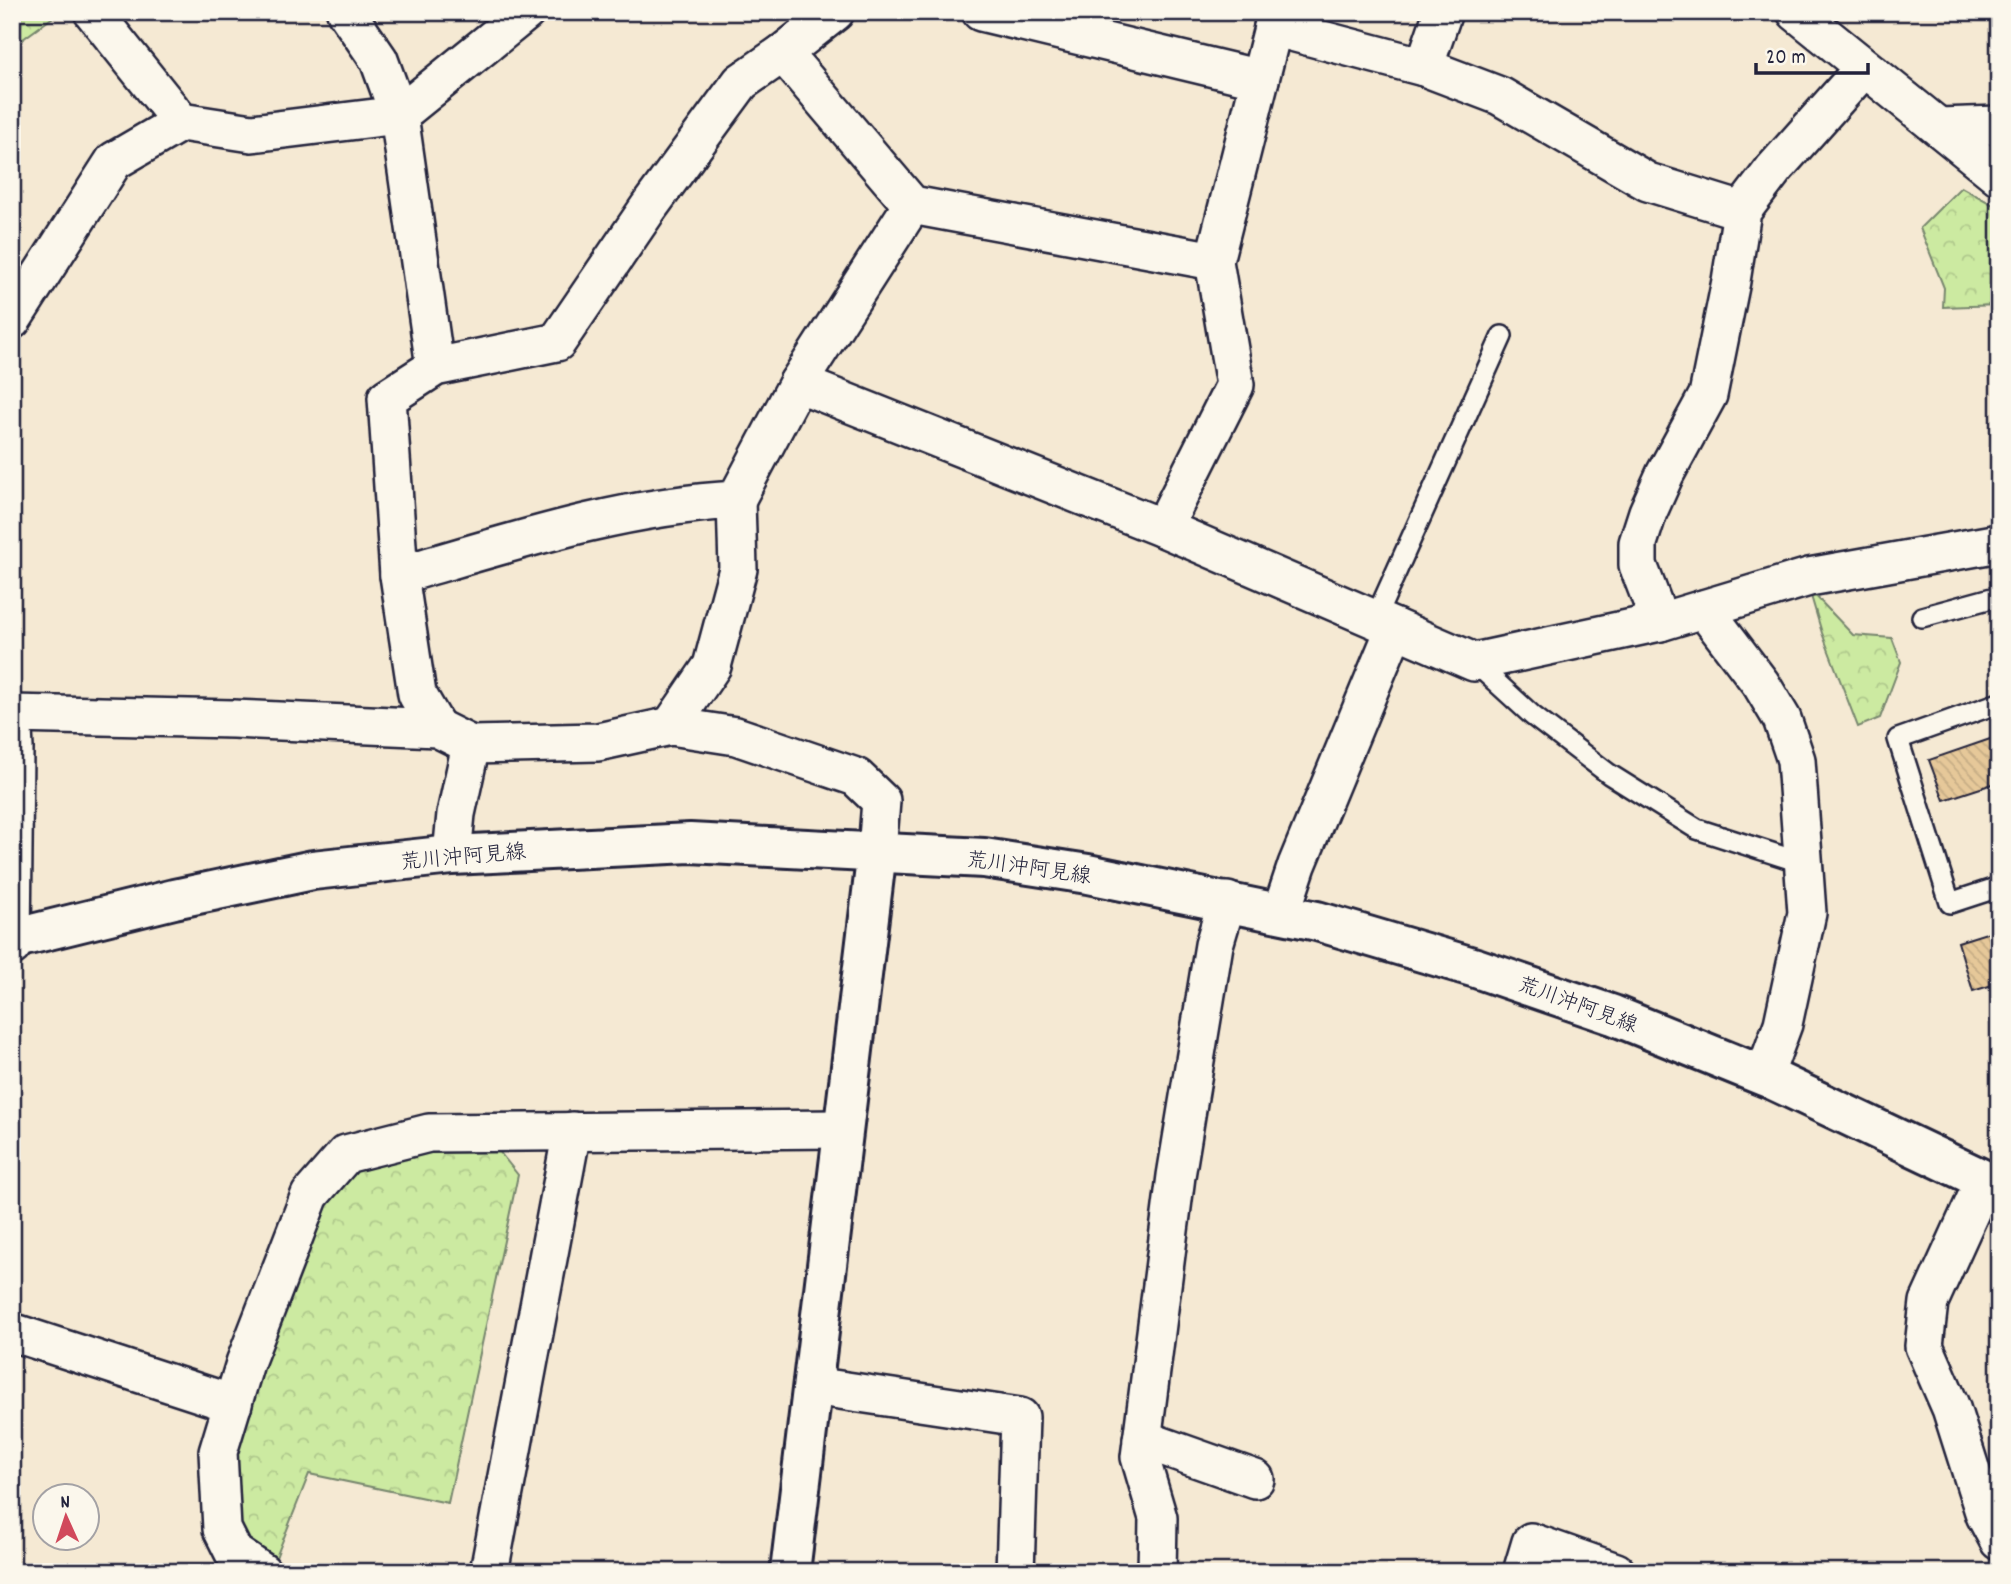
<svg xmlns="http://www.w3.org/2000/svg" width="2011" height="1584" viewBox="0 0 2011 1584" font-family="Dekko,'Klee One',sans-serif">
<defs>
<pattern id="park-crowns" width="20" height="18" patternUnits="userSpaceOnUse" patternTransform="scale(1.75)"><rect width="20" height="18" fill="#cceaa1"/><path d="M2 6a3 3 0 1 1 6 0M12 15a3 3 0 1 1 6 0" fill="none" stroke="#afc88c"/></pattern>
<pattern id="building-back-hatch" width="6" height="6" patternUnits="userSpaceOnUse" patternTransform="scale(1.75)"><rect width="6" height="6" fill="#e6c899"/><path d="M-1 5l2 2M0 0l6 6M5-1l2 2" fill="none" stroke="#c5ac85"/></pattern>
</defs>
<rect width="100%" height="100%" fill="#f5e9d3"/>
<filter id="ink" filterUnits="userSpaceOnUse"><feTurbulence type="fractalNoise" baseFrequency=".0143" numOctaves="2"/><feDisplacementMap in="SourceGraphic" scale="14" xChannelSelector="R" yChannelSelector="G"/><feConvolveMatrix kernelMatrix="1 2 1 2 8 2 1 2 1" color-interpolation-filters="sRGB"/></filter>
<g filter="url(#ink)">
<g fill="url(#park-crowns)" stroke="#77866e" stroke-width="2">
<path d="M12,12H60L12,47Z"/>
<path d="M1961,187L1999,208V305L1943,307L1944,288L1920,228Z"/>
<path d="M1809,589L1853,635L1892,638L1901,662L1880,718L1858,727L1822,633Z"/>
<path d="M494,1145L518,1175L448,1503L309,1474L273,1565L246,1547L236,1527L232,1455L323,1197L351,1166L432,1146Z"/>
</g>
<g fill="url(#building-back-hatch)" stroke="#22223b" stroke-width="2">
<path d="M1999,736V782L1944,800L1929,760Z"/>
<path d="M1999,929V983L1973,991L1958,942Z"/>
</g>
<g fill="none" stroke-linecap="round" stroke-linejoin="round">
<g stroke="#22223b" stroke-width="24">
<g id="service">
<path d="M1922,617L1999,596"/>
<path d="M1375,619L1502,336"/>
<path d="M1474,662L1533,716L1609,774L1697,829L1803,863"/>
<path d="M1999,703L1898,739L1950,903L1999,887"/>
</g>
</g>
<g stroke="#22223b" stroke-width="42">
<g id="minor">
<path d="M93,12L181,122L252,133L399,115L526,12"/>
<path d="M346,12L379,60L399,115L435,367"/>
<path d="M981,12L1260,79"/>
<path d="M1277,12L1214,261L1235,385L1163,528L1474,662L1660,622L1809,577L1999,543"/>
<path d="M1796,12L1999,176"/>
<path d="M1273,27L1424,67L1500,96L1648,182L1742,211"/>
<path d="M783,53L912,205L1214,261"/>
<path d="M1424,67L1443,12"/>
<path d="M1939,127L1999,125"/>
<path d="M12,320L114,161L181,122"/>
<path d="M798,383L1163,528"/>
<path d="M736,500L798,383L912,205"/>
<path d="M399,575C510,543 621,506 736,500L738,569L712,666L671,726"/>
<path d="M1704,609L1761,684L1782,719L1796,760L1807,913L1783,1024L1764,1076"/>
<path d="M1660,622L1638,565V543L1648,512L1665,474L1708,395L1731,281L1742,211L1774,169L1864,68"/>
<path d="M12,712L14,748L12,946"/>
<path d="M12,714L233,719L437,728L471,745L598,742L671,726L736,736L856,777L881,801L877,851"/>
<path d="M437,728L417,694L399,575L387,398L435,367L557,342L649,207L741,82L783,53L835,12"/>
<path d="M452,855L456,814L471,745"/>
<path d="M1281,913L1297,865L1395,628"/>
<path d="M1984,1181L1929,1302L1924,1346L1951,1408L1985,1515L1999,1541"/>
<path d="M12,1332L233,1404"/>
<path d="M813,1386L1020,1417L1015,1572"/>
<path d="M1142,1439L1255,1479"/>
<path d="M262,1572L234,1553L222,1529L218,1452L245,1363L310,1195L346,1154L429,1133L842,1129"/>
<path d="M489,1572L572,1131"/>
<path d="M1157,1572L1158,1518L1140,1457L1176,1176L1214,945L1227,901"/>
<path d="M1522,1572L1531,1542L1616,1572"/>
</g>
</g>
<g stroke="#22223b" stroke-width="44">
<path id="tertiary" d="M790,1572L877,851"/>
</g>
<g stroke="#22223b" stroke-width="44">
<path id="secondary" d="M12,939L174,899L313,870L452,855L690,843L984,858L1088,874L1317,921L1476,968L1613,1015L1771,1079L1999,1187"/>
</g>
<use href="#service" stroke="#fbf7ec" stroke-width="19"/>
<use href="#minor" stroke="#fbf7ec" stroke-width="37"/>
<use href="#tertiary" stroke="#fbf7ec" stroke-width="38"/>
<use href="#secondary" stroke="#fbf7ec" stroke-width="38"/>
</g>
</g>
<g text-anchor="middle" stroke-width="6" stroke-linejoin="round" paint-order="stroke">
<g font-size="21" fill="#22223b" stroke="#fbf7ec">
<text transform="translate(463 856) rotate(-5)" y="7">荒川沖阿見線</text>
<text transform="translate(1029 867) rotate(8)" y="7">荒川沖阿見線</text>
<text transform="translate(1578 1004) rotate(20)" y="7">荒川沖阿見線</text>
</g>
</g>
<rect width="2011" height="1584" fill="none" stroke="#fbf7ec" stroke-width="42"/>
<rect x="21" y="21" width="1969" height="1542" fill="none" stroke="#22223b" stroke-width="2.5" filter="url(#ink)"/>
<g transform="translate(66 1517) rotate(357)"><circle r="33" fill="#fbf7ec" stroke="#a4a2a5" stroke-width="2"/>
<path d="M0-5L12 26L0 18L-12 26Z" fill="#d1495b"/>
<text y="-10" font-size="19" font-weight="bold" text-anchor="middle" fill="#22223b">N</text>
</g>
<path d="M1756 63v10h112v-10" fill="none" stroke="#22223b" stroke-width="3.5"/>
<text x="1766" y="63" font-size="21" fill="#22223b" stroke="#fbf7ec" stroke-width="5" paint-order="stroke">20 m</text>
</svg>
